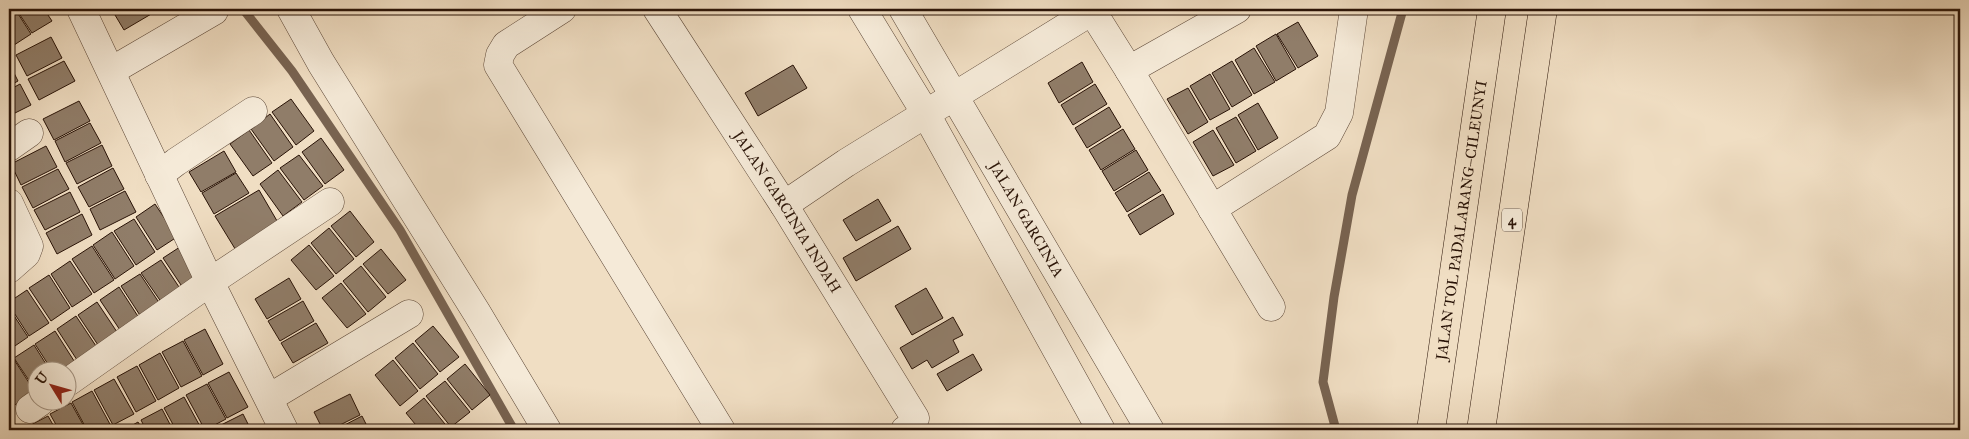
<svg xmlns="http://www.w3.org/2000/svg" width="1969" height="439" viewBox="0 0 1969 439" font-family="'IM FELL Great Primer',serif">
<rect width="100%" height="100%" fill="#f0dec3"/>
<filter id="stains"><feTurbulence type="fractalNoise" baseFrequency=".004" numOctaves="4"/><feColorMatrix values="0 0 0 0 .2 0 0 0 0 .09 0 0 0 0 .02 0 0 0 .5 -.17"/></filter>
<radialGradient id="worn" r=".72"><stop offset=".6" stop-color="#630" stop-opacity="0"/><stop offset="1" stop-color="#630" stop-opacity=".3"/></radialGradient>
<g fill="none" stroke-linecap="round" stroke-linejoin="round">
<g stroke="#786351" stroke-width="9">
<path d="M243,9L292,71L400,230L514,430"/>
<path d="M9,423L15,430"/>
<path d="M1336,430L1323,382L1334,297L1352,195L1403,9"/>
</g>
</g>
<g fill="#907d69" stroke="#291307">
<path d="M9,9H15L31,34L11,47L9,43Z"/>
<path d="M16,9H44L52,21L32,33Z"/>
<path d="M114,9H158V10L124,30L112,10Z"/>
<path d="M1298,22L1318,56L1298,68L1277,34Z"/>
<path d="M1276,34L1296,69L1276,81L1256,46Z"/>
<path d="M51,37L62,58L27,76L16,55Z"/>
<path d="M1254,48L1275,82L1254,94L1235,60Z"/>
<path d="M64,61L75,81L39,100L28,79Z"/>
<path d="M1232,61L1252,95L1232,107L1212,73Z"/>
<path d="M1082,62L1093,82L1059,103L1048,83Z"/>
<path d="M9,63L18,81L9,86Z"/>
<path d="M793,65L807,88L758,116L745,93Z"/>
<path d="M1210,74L1230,109L1210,120L1190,86Z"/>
<path d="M20,84L31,105L9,116V90Z"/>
<path d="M1095,84L1107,104L1073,125L1061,105Z"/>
<path d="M1188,88L1208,122L1188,134L1167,99Z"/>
<path d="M291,99L314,131L296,145L272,112Z"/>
<path d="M79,101L90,121L54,140L43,119Z"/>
<path d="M1258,103L1278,138L1258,150L1238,115Z"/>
<path d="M1109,107L1121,127L1087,148L1075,128Z"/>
<path d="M270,114L293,147L274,161L251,129Z"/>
<path d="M1236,117L1256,151L1236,163L1216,128Z"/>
<path d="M90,123L101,143L65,162L55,141Z"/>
<path d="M1123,129L1135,149L1101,170L1089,150Z"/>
<path d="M249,130L272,163L253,176L230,144Z"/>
<path d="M1213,130L1234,165L1213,176L1193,142Z"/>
<path d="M321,138L344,170L325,184L302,152Z"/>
<path d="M102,145L112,166L77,184L66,163Z"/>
<path d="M46,146L57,167L21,185L11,164Z"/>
<path d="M1136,150L1148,170L1114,191L1102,171Z"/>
<path d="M224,151L236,172L201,192L189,172Z"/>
<path d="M299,155L323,186L304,200L280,168Z"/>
<path d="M113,168L124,189L89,207L78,187Z"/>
<path d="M58,169L69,189L33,208L22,187Z"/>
<path d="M278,170L302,202L283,216L260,184Z"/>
<path d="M1149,172L1161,191L1127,212L1115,193Z"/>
<path d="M236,173L249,193L214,214L202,193Z"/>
<path d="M259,190L280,226L237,252L215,216Z"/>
<path d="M125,191L136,212L100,230L90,209Z"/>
<path d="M70,192L80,212L45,230L34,210Z"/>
<path d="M1163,194L1174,214L1140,235L1128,215Z"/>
<path d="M878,199L891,221L856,241L843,220Z"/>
<path d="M155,204L177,237L157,250L136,217Z"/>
<path d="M350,211L374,242L356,257L331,226Z"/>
<path d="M82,214L92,235L57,254L46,233Z"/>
<path d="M134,219L155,252L136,265L114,231Z"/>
<path d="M898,226L911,249L856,281L843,258Z"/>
<path d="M329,228L354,259L336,274L311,243Z"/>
<path d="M112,232L134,266L115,279L93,245Z"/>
<path d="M183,245L205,279L185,291L163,258Z"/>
<path d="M309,245L334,276L316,290L291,260Z"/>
<path d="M92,246L114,280L94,293L72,259Z"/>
<path d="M381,249L406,280L388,294L363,264Z"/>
<path d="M161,260L183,293L164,306L141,273Z"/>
<path d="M70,261L92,294L72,307L51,274Z"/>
<path d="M361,266L386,297L368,312L343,281Z"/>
<path d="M140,274L162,307L143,320L121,286Z"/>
<path d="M49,275L70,308L51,321L29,288Z"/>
<path d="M289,278L301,299L267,319L255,299Z"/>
<path d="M341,283L366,314L347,328L322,298Z"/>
<path d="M119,287L141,321L122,333L100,300Z"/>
<path d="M926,288L943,318L912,335L895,306Z"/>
<path d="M27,290L49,323L29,336L9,305V302Z"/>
<path d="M303,301L314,321L280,341L268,321Z"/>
<path d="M97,302L119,335L100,348L78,315Z"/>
<path d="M9,308L28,337L9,350Z"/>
<path d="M76,316L98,349L79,363L57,329Z"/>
<path d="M953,317L963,335L953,340L959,352L932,368L927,360L912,369L900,348Z"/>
<path d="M316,323L328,343L293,363L281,343Z"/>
<path d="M433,326L459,357L440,372L415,341Z"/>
<path d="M205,329L223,364L203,375L184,340Z"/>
<path d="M55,331L76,364L65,372H53L35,344Z"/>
<path d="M183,341L202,376L181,387L162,352Z"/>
<path d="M413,343L438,374L420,389L395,358Z"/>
<path d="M34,345L51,372H38L36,391L14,358Z"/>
<path d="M160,353L179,388L158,400L139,365Z"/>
<path d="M973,354L982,370L947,391L937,374Z"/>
<path d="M13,358L35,392L15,405L9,395V361Z"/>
<path d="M393,360L418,391L400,406L375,375Z"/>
<path d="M465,364L490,395L472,410L447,379Z"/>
<path d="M137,366L156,401L136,412L117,377Z"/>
<path d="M229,372L248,407L227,418L208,383Z"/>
<path d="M114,379L134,414L113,425L94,390Z"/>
<path d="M445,381L470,412L451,427L426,396Z"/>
<path d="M207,384L226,419L205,430L186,395Z"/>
<path d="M92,391L111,426L103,430H87L72,402Z"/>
<path d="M350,394L360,415L330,430H323L314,412Z"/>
<path d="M184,397L202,430H176L164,408Z"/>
<path d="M424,398L449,429L448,430H420L406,413Z"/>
<path d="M71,403L86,430H59L50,414Z"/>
<path d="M162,409L173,430H146L141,420Z"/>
<path d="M243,414L251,430H211Z"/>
<path d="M48,416L56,430H29L27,427Z"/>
<path d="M362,416L369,430H335Z"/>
<path d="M138,422L143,430H124Z"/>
</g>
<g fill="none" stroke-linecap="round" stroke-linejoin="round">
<g stroke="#5b4636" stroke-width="29">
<g id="minor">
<path d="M81,9L210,282L284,430"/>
<path d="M291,9L321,63L477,313L547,430"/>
<path d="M562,9L506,45L500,55L498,65L721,430"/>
<path id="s1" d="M657,9L784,205L915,418L909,428L905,430"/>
<path d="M862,9L926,114L1101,430"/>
<path id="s2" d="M903,9L1150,430"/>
<path d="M1092,11L1129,70L1271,307"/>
<path d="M1129,70L1237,9"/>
<path d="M111,71L214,11"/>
<path d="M9,147L29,133"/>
<path d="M159,175L176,162L253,111"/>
<path d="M9,203L29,246L26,254L9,269"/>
<path d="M784,205L846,163L1092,11L1090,9"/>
<path d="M1212,209L1327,136L1339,113L1354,9"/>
<path d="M68,382L210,282L330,202"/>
<path d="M269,398L409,314"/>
<path d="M30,409L40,402"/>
</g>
</g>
<g stroke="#291307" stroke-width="29">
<g id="highway">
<path id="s3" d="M1431,430L1492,9"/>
<path d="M1481,430L1543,9"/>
</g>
</g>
<use href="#minor" stroke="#f5ead8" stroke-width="28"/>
<use href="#highway" stroke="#f0dec3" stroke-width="28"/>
</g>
<g text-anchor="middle" stroke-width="5" stroke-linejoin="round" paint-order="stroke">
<rect fill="#f5ead8" stroke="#665446" stroke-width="1" x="1502" y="208.5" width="20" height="23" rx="4"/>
<g font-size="14" font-weight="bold" fill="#291307">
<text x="1512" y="225">4</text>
</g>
<g font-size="15" fill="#291307" stroke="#f5ead8">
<text dy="5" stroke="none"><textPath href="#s1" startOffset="241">JALAN GARCINIA INDAH</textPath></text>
<text dy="5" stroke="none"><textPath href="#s2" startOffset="244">JALAN GARCINIA</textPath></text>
<text dy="5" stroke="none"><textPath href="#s3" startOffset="212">JALAN TOL PADALARANG–CILEUNYI</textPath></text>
</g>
</g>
<rect width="1969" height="439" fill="none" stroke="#f0dec3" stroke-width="30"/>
<rect x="10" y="10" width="1949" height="419" fill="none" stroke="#291307" stroke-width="2.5"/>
<rect x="15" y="15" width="1939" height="409" fill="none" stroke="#291307"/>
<g transform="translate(52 386) rotate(307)"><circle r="24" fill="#f5ead8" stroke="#a39484"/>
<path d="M0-4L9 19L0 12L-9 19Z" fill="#8f2418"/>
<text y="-8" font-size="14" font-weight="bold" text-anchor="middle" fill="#291307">U</text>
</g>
<rect width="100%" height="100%" filter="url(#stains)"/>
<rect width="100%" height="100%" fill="url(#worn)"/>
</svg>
